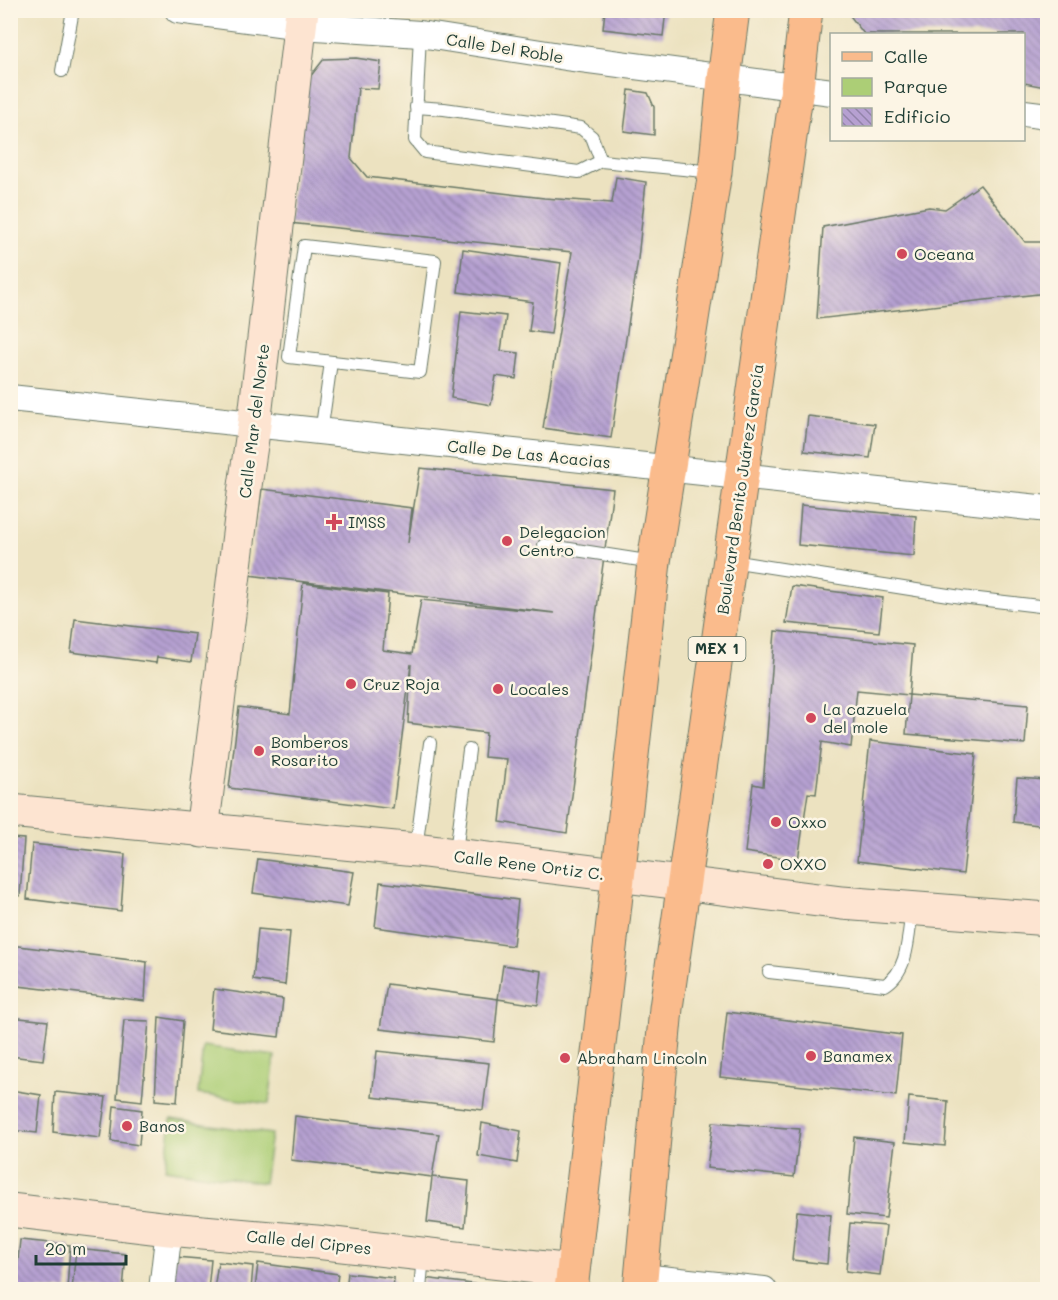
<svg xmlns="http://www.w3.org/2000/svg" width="1058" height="1300" viewBox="0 0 1058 1300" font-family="Mali,sans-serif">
<defs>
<pattern id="building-back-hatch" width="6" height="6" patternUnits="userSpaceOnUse" patternTransform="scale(1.5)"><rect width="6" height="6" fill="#b6a0d1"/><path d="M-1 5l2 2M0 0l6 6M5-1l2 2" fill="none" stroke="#9384aa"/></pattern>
</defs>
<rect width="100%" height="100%" fill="#fcf5e5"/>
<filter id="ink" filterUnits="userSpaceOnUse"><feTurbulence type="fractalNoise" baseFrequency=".0167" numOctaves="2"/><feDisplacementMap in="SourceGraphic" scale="12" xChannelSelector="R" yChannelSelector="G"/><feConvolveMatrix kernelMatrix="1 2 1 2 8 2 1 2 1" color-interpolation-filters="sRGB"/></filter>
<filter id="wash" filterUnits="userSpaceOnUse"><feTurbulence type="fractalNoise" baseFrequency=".008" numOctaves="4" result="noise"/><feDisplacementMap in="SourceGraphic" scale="24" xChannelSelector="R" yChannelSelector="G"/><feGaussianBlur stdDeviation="1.35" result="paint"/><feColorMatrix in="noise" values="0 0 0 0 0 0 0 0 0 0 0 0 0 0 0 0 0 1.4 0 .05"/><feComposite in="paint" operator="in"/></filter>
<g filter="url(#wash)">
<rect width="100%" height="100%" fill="#ece2c0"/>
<g fill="#acce76" stroke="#668655" stroke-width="1.5">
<path d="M203,1046L275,1056L269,1104L198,1094Z"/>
<path d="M171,1119L271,1134L264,1183L165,1169Z"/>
</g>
<g id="blocks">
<g fill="url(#building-back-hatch)">
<path d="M605,10H666L663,36L603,29Z"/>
<path d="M848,10H1047V85L1045,87L1024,83V34H864L848,13Z"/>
<path d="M356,58L381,62L378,89L358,88L351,158L367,177L544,198L612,203L616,177L646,182L638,259L611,438L543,428L572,252L289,223L306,82L324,59Z"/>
<path d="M629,90L648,93L654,107V135L624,131Z"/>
<path d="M980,185L1025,242H1047V293L817,319L823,227L929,207L945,209Z"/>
<path d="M463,249L561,263L551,334L529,331L533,302L458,292Z"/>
<path d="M461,311L506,316L501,351L519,353L516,379L496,376L491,405L451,398Z"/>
<path d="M808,416L875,424L870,458L804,451Z"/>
<path d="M420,468L613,489L567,833L500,822L507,759L484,757L486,733L408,723L411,664L393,809L229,788L239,707L290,714L303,583L388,594L383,650L412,654L421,600L555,613L249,575L262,489L412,508L408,543Z"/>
<path d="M801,505L916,516L914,556L798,545Z"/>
<path d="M792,586L883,598L879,632L786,623Z"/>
<path d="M75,619L195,634L191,662L157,657L156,663L71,652Z"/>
<path d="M775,631L913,645L909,695L857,690L851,747L822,742L816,794L808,793L798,860L745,852L753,784L763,786Z"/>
<path d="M909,695L1028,705L1025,744L906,734Z"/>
<path d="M870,741L976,754L963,874L857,861Z"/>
<path d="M1017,778L1047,780V826L1013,822Z"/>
<path d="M10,838L24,839L20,896L10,895Z"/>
<path d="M32,844L125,854L121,911L27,899Z"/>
<path d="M258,859L354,872L348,906L253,893Z"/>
<path d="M380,882L518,900L513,946L375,927Z"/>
<path d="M258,929L290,932L285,985L253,980Z"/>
<path d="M10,945L147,962L145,1001L10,985Z"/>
<path d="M503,965L542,971L538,1005L498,999Z"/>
<path d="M387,984L498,999L494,1042L380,1029Z"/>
<path d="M214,989L283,999L279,1037L210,1029Z"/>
<path d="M727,1012L902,1035L896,1096L720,1077Z"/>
<path d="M10,1017L48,1021L43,1060L10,1056Z"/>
<path d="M159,1017L183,1021L177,1102L155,1100Z"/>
<path d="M124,1020L149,1021L142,1101L117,1098Z"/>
<path d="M377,1051L489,1063L483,1110L372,1097Z"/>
<path d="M10,1090L41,1095L37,1133L10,1130Z"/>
<path d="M55,1092L106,1097L100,1138L53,1132Z"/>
<path d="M909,1097L948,1101L945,1146L905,1142Z"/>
<path d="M114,1106L142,1110L139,1145L111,1141Z"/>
<path d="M295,1116L439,1134L432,1177L469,1181L465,1227L427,1222L432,1177L291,1160Z"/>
<path d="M713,1122L800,1129L794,1177L707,1168Z"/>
<path d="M482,1123L521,1131L517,1163L478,1156Z"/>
<path d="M854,1137L895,1142L886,1218L847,1214Z"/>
<path d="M797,1211L831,1215L827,1264L792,1260Z"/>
<path d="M850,1223L886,1226L880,1275L846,1271Z"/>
<path d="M20,1240L70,1245L67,1290H15Z"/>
<path d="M76,1249L126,1254L123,1290H72Z"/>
<path d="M175,1257L211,1260L208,1290H171Z"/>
<path d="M218,1262L253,1266L251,1290H214Z"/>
<path d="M258,1263L338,1274L336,1290H255Z"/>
<path d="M348,1273L394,1278L393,1290H346Z"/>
<path d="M423,1278L505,1288V1290H422Z"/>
</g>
</g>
</g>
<g filter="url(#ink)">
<use href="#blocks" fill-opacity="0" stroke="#677765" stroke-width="1.5"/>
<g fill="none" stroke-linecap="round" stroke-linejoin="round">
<g stroke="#677765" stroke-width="14">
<g id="lane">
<path d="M420,34L415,140L425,152L579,172L601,161L714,172"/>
<path d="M62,71L73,10"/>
<path d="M416,107L444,109L581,128L592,137L601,161"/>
<path d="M304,246L435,261L420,372L289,357Z"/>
<path d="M321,433L331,362"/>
<path d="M544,545L653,562"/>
<path d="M731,561L961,597L1048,607"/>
<path d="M416,849L430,743"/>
<path d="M456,852L469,750"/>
<path d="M769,972L885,985C909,971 908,935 912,909"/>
<path d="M420,1290L423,1255"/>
</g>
</g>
<g stroke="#677765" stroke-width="28">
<g id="street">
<path d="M178,10L301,26L420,34L566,57L832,92"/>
<path d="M1024,113L1048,116"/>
<path d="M10,398C356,436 702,474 1048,509"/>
<path d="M642,1277L764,1290"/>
<path d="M162,1290L169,1229"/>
</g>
</g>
<g stroke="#677765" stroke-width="35">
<g id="secondary">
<path d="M10,811L416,850L842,903L1048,919"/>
<path d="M202,831L245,486L254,425L302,10"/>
<path d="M10,1210L169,1229L316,1242L572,1271"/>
</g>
</g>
<g stroke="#677765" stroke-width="35">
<g id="primary">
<path d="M571,1290L654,562L715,172L724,79L733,10"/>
<path d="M640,1290L666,1008L797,88L806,10"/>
</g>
</g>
<use href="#lane" stroke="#fff" stroke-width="12"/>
<use href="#street" stroke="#fff" stroke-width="26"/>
<use href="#secondary" stroke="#fde4d1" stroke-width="33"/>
<use href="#primary" stroke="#fabb8c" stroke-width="33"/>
</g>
</g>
<g fill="#d1495b" stroke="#fcf5e5" stroke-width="2">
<circle cx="902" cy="254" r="6"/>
<path d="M331 513h6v6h6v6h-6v6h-6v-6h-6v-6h6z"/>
<circle cx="507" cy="541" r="6"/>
<circle cx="351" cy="684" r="6"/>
<circle cx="498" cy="689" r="6"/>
<circle cx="811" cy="718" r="6"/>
<circle cx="259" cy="751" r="6"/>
<circle cx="776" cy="822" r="6"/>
<circle cx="768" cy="864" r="6"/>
<circle cx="811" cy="1056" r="6"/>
<circle cx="565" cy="1058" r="6"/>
<circle cx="127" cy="1126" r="6"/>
</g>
<g text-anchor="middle" stroke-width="5" stroke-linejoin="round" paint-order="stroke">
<rect fill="#fcf5e5" stroke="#617469" stroke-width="1.5" x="688.5" y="637" width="57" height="24" rx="4.5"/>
<g font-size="15" font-weight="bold" fill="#1f3d34">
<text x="717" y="654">MEX 1</text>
</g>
<g font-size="16" fill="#1f3d34" stroke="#fcf5e5">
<text transform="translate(505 48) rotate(9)" y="6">Calle Del Roble</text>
<text transform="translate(254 421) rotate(-83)" y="6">Calle Mar del Norte</text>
<text transform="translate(529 454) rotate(6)" y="6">Calle De Las Acacias</text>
<text transform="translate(740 489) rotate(-82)" y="6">Boulevard Benito Juárez García</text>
<text transform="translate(529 865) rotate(7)" y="6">Calle Rene Ortiz C.</text>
<text transform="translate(309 1242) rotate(6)" y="6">Calle del Cipres</text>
</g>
<g font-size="16" fill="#1f3d34" stroke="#fcf5e5" text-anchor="start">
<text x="914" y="260">Oceana</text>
<text x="348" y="528">IMSS</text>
<text x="519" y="538">Delegacion<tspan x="519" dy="18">Centro</tspan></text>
<text x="363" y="690">Cruz Roja</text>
<text x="510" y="695">Locales</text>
<text x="823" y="715">La cazuela<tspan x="823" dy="18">del mole</tspan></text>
<text x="271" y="748">Bomberos<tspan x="271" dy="18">Rosarito</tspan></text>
<text x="788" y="828">Oxxo</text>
<text x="780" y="870">OXXO</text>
<text x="823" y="1062">Banamex</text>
<text x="577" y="1064">Abraham Lincoln</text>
<text x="139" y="1132">Banos</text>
</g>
</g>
<rect width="1058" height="1300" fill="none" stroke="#fcf5e5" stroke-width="36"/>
<rect x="830" y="33" width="195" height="108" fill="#fcf5e5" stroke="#a4ab9e" stroke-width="1.5"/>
<rect x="842" y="52" width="30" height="9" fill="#fabb8c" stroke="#a4ab9e" stroke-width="1.5"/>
<text x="884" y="63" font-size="18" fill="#1f3d34">Calle</text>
<rect x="842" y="78" width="30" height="18" fill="#acce76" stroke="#a4ab9e" stroke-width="1.5"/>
<text x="884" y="93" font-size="18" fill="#1f3d34">Parque</text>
<rect x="842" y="108" width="30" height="18" fill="url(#building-back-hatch)" stroke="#a4ab9e" stroke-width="1.5"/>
<text x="884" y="123" font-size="18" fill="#1f3d34">Edificio</text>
<path d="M36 1255v9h90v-9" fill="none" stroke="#1f3d34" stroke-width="3"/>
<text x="45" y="1255" font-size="18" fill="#1f3d34" stroke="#fcf5e5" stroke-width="4.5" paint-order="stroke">20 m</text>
</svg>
